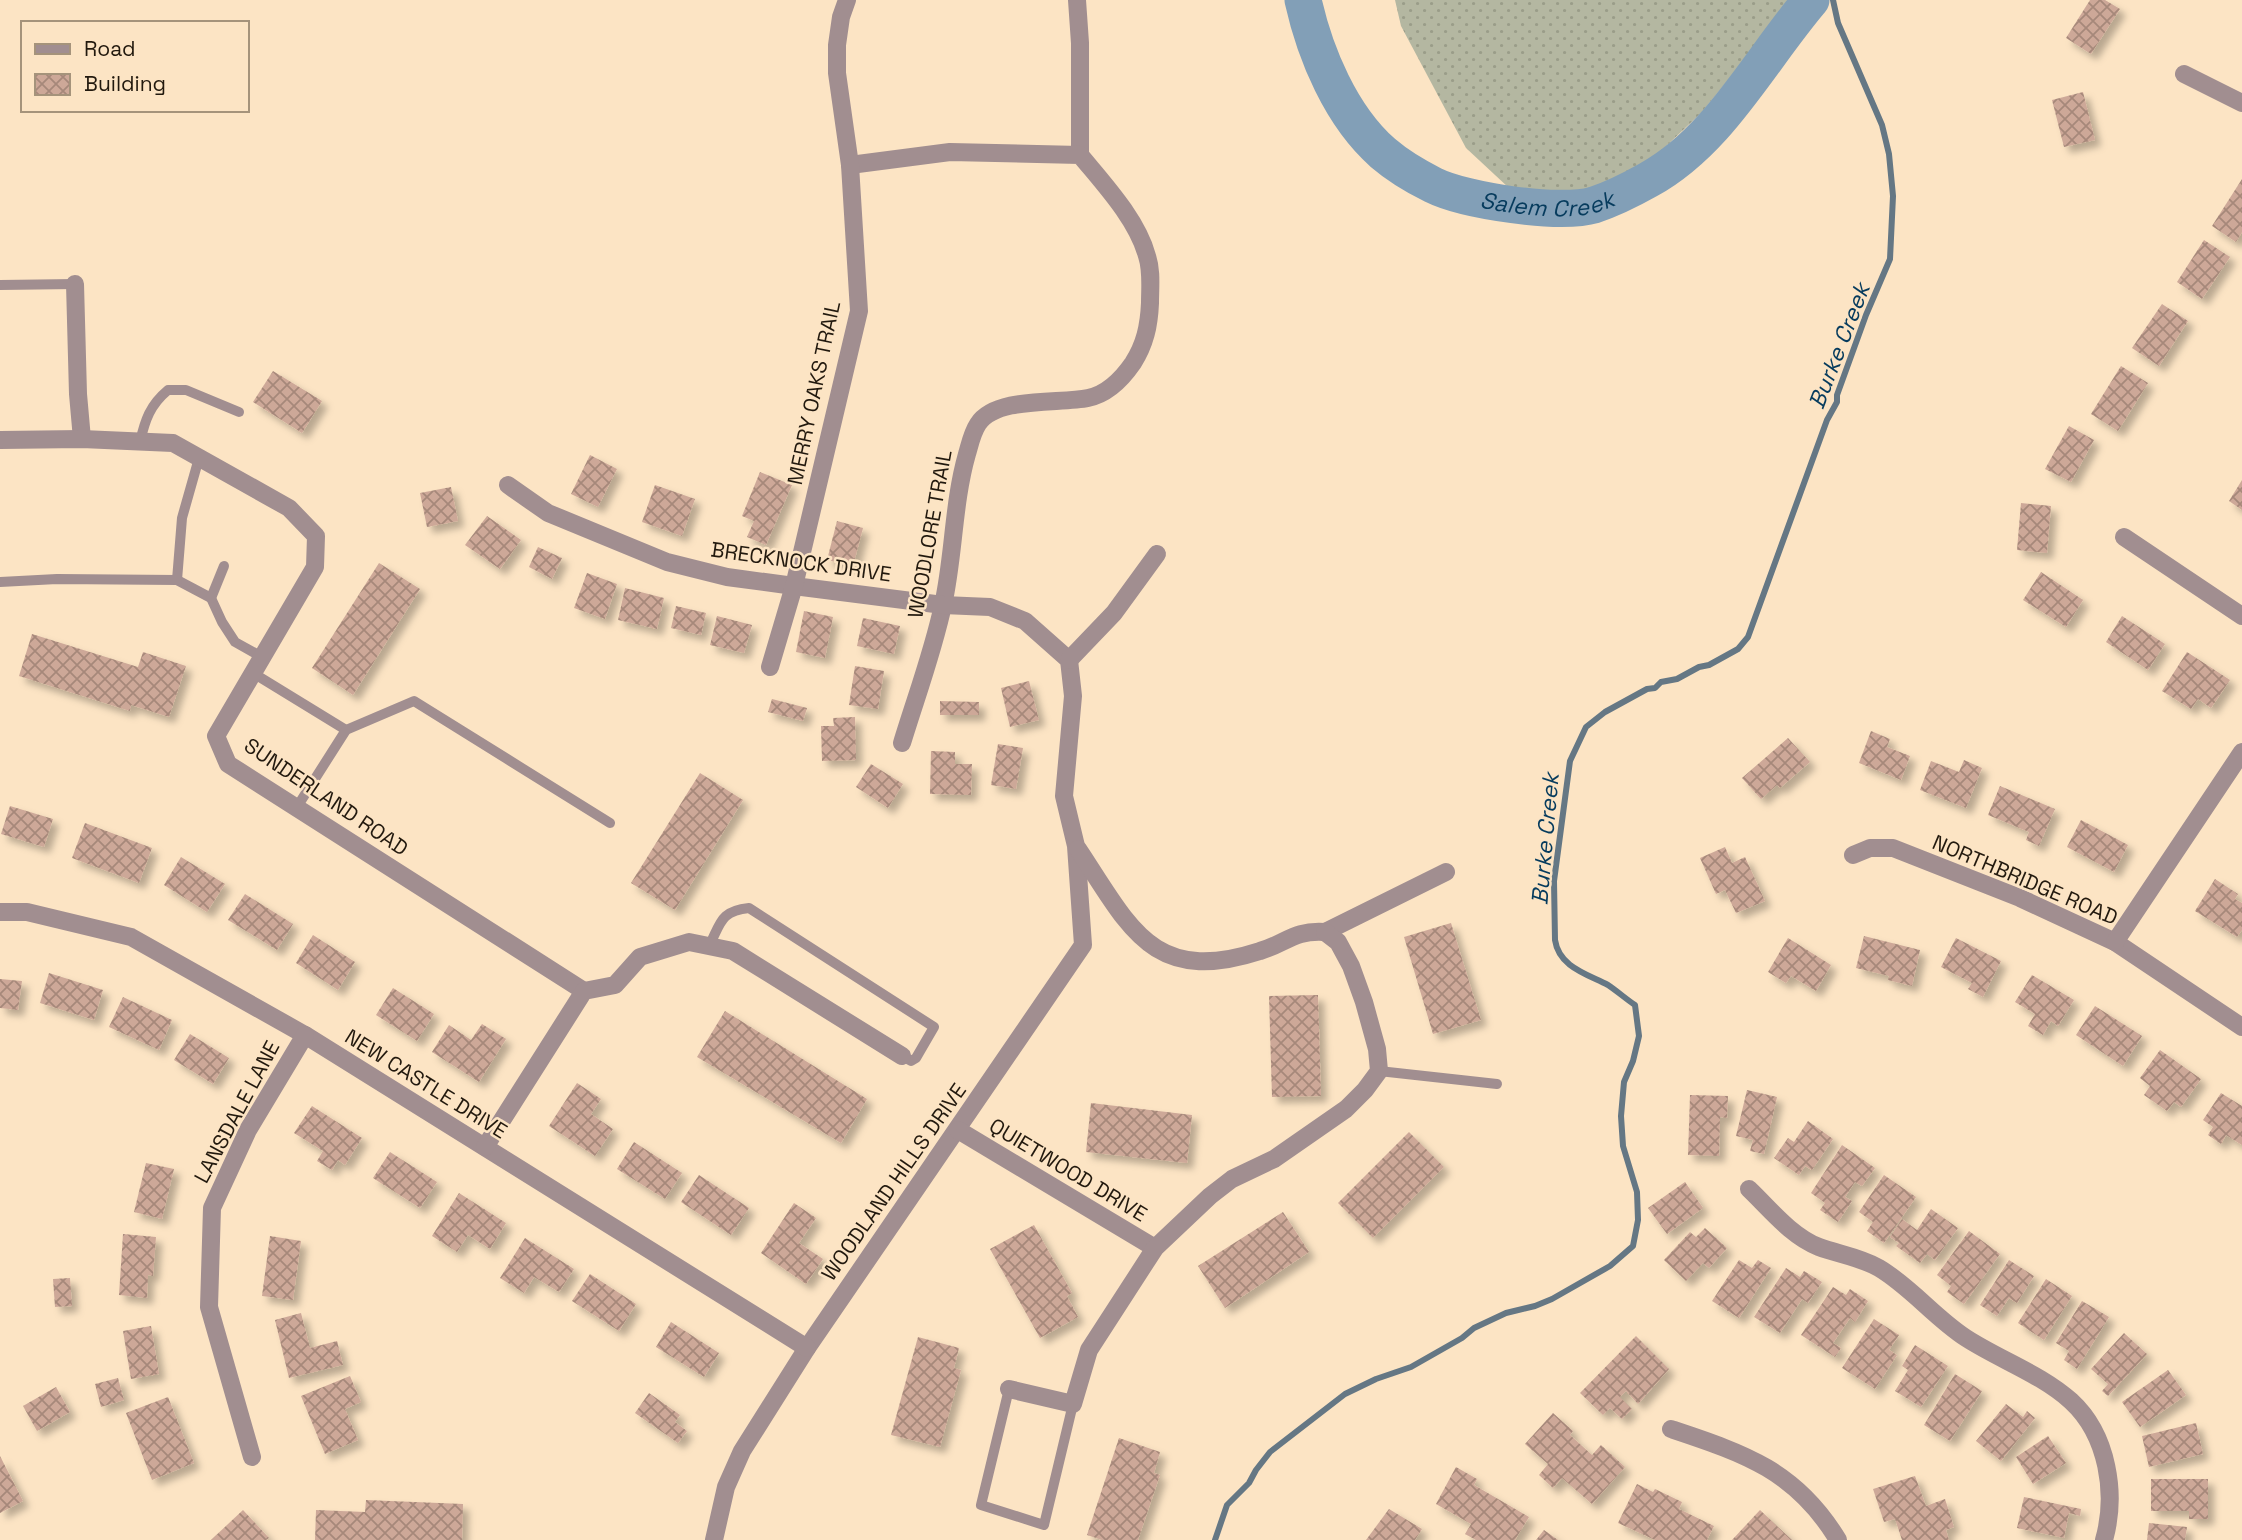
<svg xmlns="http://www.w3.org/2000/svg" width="2242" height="1540" viewBox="0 0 2242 1540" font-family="'Space Grotesk',sans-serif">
<defs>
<pattern id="grass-dots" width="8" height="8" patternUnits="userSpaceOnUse" patternTransform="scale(1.75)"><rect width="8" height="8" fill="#b4b7a1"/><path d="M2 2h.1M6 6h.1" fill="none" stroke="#9a9d89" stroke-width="1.8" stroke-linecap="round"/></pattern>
<pattern id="building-cross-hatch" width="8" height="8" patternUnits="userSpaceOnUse" patternTransform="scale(1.75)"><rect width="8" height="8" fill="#cda898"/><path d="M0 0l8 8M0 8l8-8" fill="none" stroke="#a6887a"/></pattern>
<filter id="shadow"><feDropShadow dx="6" dy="6" stdDeviation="3.5" flood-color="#0004"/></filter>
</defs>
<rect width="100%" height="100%" fill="#fce4c4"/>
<path fill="url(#grass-dots)" d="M1395,0H1793L1702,112L1640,171L1578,196L1509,188L1466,148L1401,26Z"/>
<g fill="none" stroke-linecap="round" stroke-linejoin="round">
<path stroke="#657784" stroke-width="6" d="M1215,1540L1227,1505L1249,1483L1256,1470L1270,1452L1345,1394L1376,1379L1411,1367L1462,1338L1474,1328L1506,1313L1535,1306L1552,1299L1610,1266L1633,1246L1638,1220L1637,1192L1623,1146L1621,1116L1624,1082L1633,1061L1639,1036L1635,1005C1626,999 1617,991 1608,985C1587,974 1559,967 1555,940L1554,881L1570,761L1586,727L1605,712L1647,689L1655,688L1661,682L1677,679L1699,667L1709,665L1738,649L1748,637L1827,420L1837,402V395L1866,315L1890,259L1893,196L1889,154L1882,125L1838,23L1833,0"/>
<path stroke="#829fb7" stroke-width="37" id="s1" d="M1303,0C1315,54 1341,116 1383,153C1397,165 1417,177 1433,185C1465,201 1560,215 1594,205C1612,199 1632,189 1648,180C1719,141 1759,61 1811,0"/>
</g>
<g fill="url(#building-cross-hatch)" filter="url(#shadow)">
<path d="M2090,0H2105L2120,9L2091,54L2066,38Z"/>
<path d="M2083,92L2095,140L2064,147L2052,100Z"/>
<path d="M2242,179V232L2236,242L2212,226Z"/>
<path d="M2204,240L2230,257L2202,299L2177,282Z"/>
<path d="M2162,304L2188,321L2159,366L2132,348Z"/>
<path d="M2121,366L2148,383L2118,431L2091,414Z"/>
<path d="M273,371L322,401L302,433L253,402Z"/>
<path d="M2069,426L2094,440L2071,482L2045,469Z"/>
<path d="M590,455L617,469L598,507L571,494Z"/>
<path d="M760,472L792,485L766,545L747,537L754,521L742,516Z"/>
<path d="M2242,480V510L2229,501Z"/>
<path d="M655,485L695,499L682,536L642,522Z"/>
<path d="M451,487L458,521L427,527L420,493Z"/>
<path d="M2021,503L2051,506L2047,553L2017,550Z"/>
<path d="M487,516L521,540L500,569L465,545Z"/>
<path d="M837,521L863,528L853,566L827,560Z"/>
<path d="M538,547L562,558L552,579L529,567Z"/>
<path d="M379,563L420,589L353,695L312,668Z"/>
<path d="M2041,572L2083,600L2066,627L2023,600Z"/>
<path d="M587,573L617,584L605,619L574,608Z"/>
<path d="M625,588L664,598L657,629L618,620Z"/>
<path d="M676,606L706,613L701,635L671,628Z"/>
<path d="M804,611L833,617L825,658L796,652Z"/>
<path d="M717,616L752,625L744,653L710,645Z"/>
<path d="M2122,616L2165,644L2148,670L2106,642Z"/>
<path d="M863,618L900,626L894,654L857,646Z"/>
<path d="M32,634L138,667L143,652L186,666L169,717L131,705L130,711L19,676Z"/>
<path d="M2187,652L2230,680L2211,708L2198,699L2191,709L2162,691Z"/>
<path d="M855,666L884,671L878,709L849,705Z"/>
<path d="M1029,681L1039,720L1010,727L1001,688Z"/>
<path d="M772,699L807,708L803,721L768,712Z"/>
<path d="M940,701L979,702V715H940Z"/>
<path d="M855,717L856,760L822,761L821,726H834L833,718Z"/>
<path d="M1871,731L1890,739L1887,747L1910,756L1901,780L1859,763Z"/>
<path d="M1788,738L1810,762L1780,788L1777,785L1761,799L1742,778Z"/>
<path d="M998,744L1023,748L1016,789L991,785Z"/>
<path d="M931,751L955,752V764H972L971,795L930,794Z"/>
<path d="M1964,760L1982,768L1966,808L1920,790L1931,761L1959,772Z"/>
<path d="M871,764L903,784L888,808L856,787Z"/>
<path d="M700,773L743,800L675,910L631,883Z"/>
<path d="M2000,786L2055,809L2039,846L2026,840L2029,832L1988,815Z"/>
<path d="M10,806L53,819L44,847L1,834Z"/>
<path d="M2081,820L2128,845L2114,872L2067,847Z"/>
<path d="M85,823L152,848L139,883L72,858Z"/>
<path d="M1725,847L1732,863L1745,857L1765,901L1736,913L1725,890L1716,894L1700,858Z"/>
<path d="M181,857L225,884L207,912L164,885Z"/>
<path d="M2215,879L2238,894L2235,899L2242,903V930L2237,937L2195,911Z"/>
<path d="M245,894L293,924L277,950L228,920Z"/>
<path d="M1451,923L1481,1020L1433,1034L1404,937Z"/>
<path d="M313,935L355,962L338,990L296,963Z"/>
<path d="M1864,936L1920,950L1912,986L1888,980L1889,976L1856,968Z"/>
<path d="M1788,938L1831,965L1816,991L1791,976L1786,983L1768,972Z"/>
<path d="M1956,938L2001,961L1983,997L1968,989L1972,983L1941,967Z"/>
<path d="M49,973L103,990L94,1020L40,1003Z"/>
<path d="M2032,975L2074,1000L2058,1026L2051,1021L2043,1035L2028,1026L2035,1014L2015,1002Z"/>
<path d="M0,979L22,981L18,1010L0,1008Z"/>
<path d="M393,988L434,1014L417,1041L376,1015Z"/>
<path d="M1318,995L1321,1096L1272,1097L1269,996Z"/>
<path d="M123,997L172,1020L159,1050L109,1027Z"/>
<path d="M2095,1006L2142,1036L2123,1066L2076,1035Z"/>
<path d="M725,1011L867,1099L841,1143L697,1057Z"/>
<path d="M482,1024L506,1039L479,1082L432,1052L449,1025L471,1040Z"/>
<path d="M190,1034L229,1058L213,1084L174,1060Z"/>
<path d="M2160,1050L2201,1079L2181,1107L2174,1102L2167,1111L2144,1095L2150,1086L2140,1078Z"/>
<path d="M577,1083L601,1099L591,1114L613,1129L595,1156L549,1126Z"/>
<path d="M1747,1090L1777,1097L1764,1154L1750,1151L1753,1140L1736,1136Z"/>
<path d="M2221,1093L2242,1106V1145L2226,1135L2221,1144L2208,1135L2213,1127L2203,1120Z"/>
<path d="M1690,1095L1728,1096L1727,1118L1720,1117L1719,1156L1688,1155Z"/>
<path d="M1091,1103L1192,1115L1187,1163L1086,1152Z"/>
<path d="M312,1106L362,1138L345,1165L338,1160L332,1170L317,1161L323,1151L294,1133Z"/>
<path d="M1808,1121L1833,1139L1812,1170L1805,1166L1799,1175L1774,1158L1788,1138L1794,1142Z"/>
<path d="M1409,1132L1444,1167L1373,1238L1338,1203Z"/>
<path d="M634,1142L682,1173L665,1199L617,1169Z"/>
<path d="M1842,1145L1875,1168L1862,1186L1855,1182L1845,1197L1852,1201L1838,1222L1820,1210L1825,1203L1811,1193Z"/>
<path d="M390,1152L437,1182L420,1208L373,1178Z"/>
<path d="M146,1163L174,1169L162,1219L134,1212Z"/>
<path d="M699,1175L749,1208L731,1235L681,1202Z"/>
<path d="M1884,1175L1916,1197L1884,1243L1867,1231L1873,1222L1859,1212Z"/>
<path d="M1685,1182L1703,1208L1667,1234L1648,1208Z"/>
<path d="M459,1193L506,1223L490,1249L468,1235L457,1252L432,1236Z"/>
<path d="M794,1203L816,1218L799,1243L823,1259L806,1284L761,1253Z"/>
<path d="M1931,1209L1958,1228L1935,1260L1927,1254L1920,1263L1896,1246L1899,1243L1890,1237L1902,1219L1917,1230Z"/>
<path d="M1283,1212L1309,1252L1225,1308L1198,1266Z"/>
<path d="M1034,1225L1072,1293L1067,1296L1078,1317L1040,1338L990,1249Z"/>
<path d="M1705,1228L1727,1248L1709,1268L1703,1263L1686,1281L1664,1260L1690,1232L1696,1237Z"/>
<path d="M1969,1231L2000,1254L1964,1304L1947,1292L1951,1286L1937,1275Z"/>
<path d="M123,1234L156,1237L153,1276L148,1275L147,1298L119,1295Z"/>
<path d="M270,1236L301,1241L293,1300L262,1296Z"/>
<path d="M525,1238L574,1269L559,1292L534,1277L524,1293L500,1278Z"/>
<path d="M1739,1260L1752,1268L1758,1260L1771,1268L1739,1318L1712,1301Z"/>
<path d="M2009,1260L2034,1276L2017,1303L2009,1298L1997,1316L1980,1305Z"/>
<path d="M1786,1268L1800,1277L1804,1271L1822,1282L1808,1303L1802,1299L1780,1333L1754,1317Z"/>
<path d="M590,1274L636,1304L619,1331L572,1301Z"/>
<path d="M70,1278L72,1306L55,1307L53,1279Z"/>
<path d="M2046,1279L2072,1296L2044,1340L2018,1323Z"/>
<path d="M1833,1287L1846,1295L1850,1289L1868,1301L1855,1322L1850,1318L1833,1343L1841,1348L1835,1357L1801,1335Z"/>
<path d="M2082,1301L2109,1317L2077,1369L2064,1360L2069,1351L2056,1343Z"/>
<path d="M301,1313L310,1348L337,1341L343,1365L289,1378L275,1320Z"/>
<path d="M1874,1319L1899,1335L1889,1350L1897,1355L1875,1389L1842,1368Z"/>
<path d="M671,1322L719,1353L704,1377L656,1347Z"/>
<path d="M151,1326L159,1374L131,1379L123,1331Z"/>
<path d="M2124,1333L2147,1354L2108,1396L2102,1391L2108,1384L2091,1369Z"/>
<path d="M1636,1336L1669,1369L1638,1404L1626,1391L1620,1397L1632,1409L1622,1419L1610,1408L1603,1415L1580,1393Z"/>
<path d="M918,1337L959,1348L954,1368L961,1370L940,1447L891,1435Z"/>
<path d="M1915,1345L1948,1366L1921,1407L1895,1391L1908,1370L1902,1366Z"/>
<path d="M2168,1370L2186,1395L2140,1427L2122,1402Z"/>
<path d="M1955,1374L1982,1391L1950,1441L1924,1425Z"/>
<path d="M350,1376L361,1402L345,1409L358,1440L325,1454L301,1396Z"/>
<path d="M118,1378L124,1400L101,1407L95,1384Z"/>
<path d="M56,1387L70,1412L37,1431L23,1406Z"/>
<path d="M649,1393L680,1415L675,1422L687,1431L678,1443L635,1413Z"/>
<path d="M168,1397L194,1463L152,1480L126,1413Z"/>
<path d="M2006,1404L2023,1417L2027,1411L2035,1418L2001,1461L1976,1441Z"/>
<path d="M1553,1413L1573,1431L1570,1435L1592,1455L1601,1445L1625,1467L1592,1504L1562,1478L1553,1488L1539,1475L1548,1464L1525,1444Z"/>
<path d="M2196,1423L2203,1454L2149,1467L2142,1436Z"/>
<path d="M2048,1436L2066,1463L2033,1484L2016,1457Z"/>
<path d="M1119,1438L1160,1452L1154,1473L1160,1475L1138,1540H1102L1087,1535Z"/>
<path d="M0,1456L23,1501L0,1513Z"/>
<path d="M1456,1467L1477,1479L1474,1485L1529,1517L1515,1540H1476L1465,1534L1471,1524L1436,1504Z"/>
<path d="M1915,1476L1926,1506L1945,1499L1954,1527L1946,1530L1949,1540H1902L1895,1519L1884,1522L1873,1489Z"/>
<path d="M2151,1479H2208V1519H2189V1511H2151Z"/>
<path d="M1637,1484L1653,1492L1655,1489L1682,1502L1679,1509L1714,1526L1707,1540H1655L1618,1523Z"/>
<path d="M2024,1497L2081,1509L2080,1516L2069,1513L2064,1538L2017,1528Z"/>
<path d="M366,1500L463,1504L462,1540H315L316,1510L365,1512Z"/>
<path d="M1389,1509L1422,1529L1415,1540H1366Z"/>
<path d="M243,1510L269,1538L266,1540H211Z"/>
<path d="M1760,1510L1792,1540H1732Z"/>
<path d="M2149,1523L2187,1527L2185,1540H2147Z"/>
<path d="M1544,1530L1558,1540H1536Z"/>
</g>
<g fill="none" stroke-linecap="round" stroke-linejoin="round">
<g stroke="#a18e90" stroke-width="10">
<path d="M0,285L75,284"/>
<path d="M140,442C145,420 150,405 168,390H186L239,412"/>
<path d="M177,580L211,598L222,622L235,642L262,657"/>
<path d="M0,582L57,579L177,580L182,518L199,458"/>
<path d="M211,598L224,566"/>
<path d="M253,673L346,730"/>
<path d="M297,807L346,730L414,701L610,823"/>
<path d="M709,946C721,923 720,911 749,908L934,1027L916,1058L911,1061L902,1056"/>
<path d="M1379,1071L1497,1084"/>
<path d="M1009,1389L981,1505L1044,1525L1073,1404"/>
</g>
<g stroke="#a18e90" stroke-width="18">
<path d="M1077,0L1080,43V155"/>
<path d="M2184,74L2242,103"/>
<path d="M850,165L950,152L1080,155C1103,183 1137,219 1147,256C1152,271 1150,287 1150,303C1149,326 1145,344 1133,363C1122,379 1108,394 1088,398C1060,404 996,396 978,424C972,433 970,444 967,454C953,503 954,556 943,605C933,652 916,697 902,743"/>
<path d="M75,284L78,394L82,439"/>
<path d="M0,440L82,439L173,443L289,508L316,536L315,567L216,736L228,764L584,991"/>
<path d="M508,485L548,513L667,562L727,577L794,586L943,605L990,607L1025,621L1069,660L1073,696L1064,796L1076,846L1083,945L807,1348L742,1451L726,1487L714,1540"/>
<path d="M2124,537L2242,616"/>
<path d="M1069,660L1114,613L1157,554"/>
<path d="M770,667L794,586L859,311L850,165L837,73V45L841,17L847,0"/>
<path d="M1078,849C1130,927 1152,986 1260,951C1287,943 1293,930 1325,932L1446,872"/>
<path d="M1853,855L1870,848H1893L2020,898L2115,942L2242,1027"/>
<path d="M0,912H27L131,937L305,1035L807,1348"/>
<path d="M2115,942L2242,752"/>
<path d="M958,1130L1155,1248"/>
<path d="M485,1147L584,991L615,985L640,957L689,942L733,951L902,1056"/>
<path d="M1749,1189C1770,1209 1791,1236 1819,1247C1838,1254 1860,1257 1879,1268C1911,1287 1935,1318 1966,1338C2000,1360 2041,1374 2071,1401C2108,1435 2117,1494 2104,1540"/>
<path d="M1009,1389L1073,1404L1089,1350L1155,1248L1210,1196L1232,1179L1274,1159L1346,1109L1365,1090L1379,1071L1377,1049L1364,1002L1351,966L1338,942L1325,932"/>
<path d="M1671,1429C1743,1453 1796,1470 1838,1540"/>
<path d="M252,1457L209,1307L212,1208L248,1130L305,1035"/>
</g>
</g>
<g text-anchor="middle" stroke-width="5" stroke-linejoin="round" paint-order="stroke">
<g font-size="21" fill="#22190e" stroke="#fce4c4">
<text transform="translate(814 393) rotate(-78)" y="7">MERRY OAKS TRAIL</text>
<text transform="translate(930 534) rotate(-80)" y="7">WOODLORE TRAIL</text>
<text transform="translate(801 562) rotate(8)" y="7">BRECKNOCK DRIVE</text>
<text transform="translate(326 797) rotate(34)" y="7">SUNDERLAND ROAD</text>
<text transform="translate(2025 880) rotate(23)" y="7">NORTHBRIDGE ROAD</text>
<text transform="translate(426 1084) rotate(32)" y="7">NEW CASTLE DRIVE</text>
<text transform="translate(237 1112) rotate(-62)" y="7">LANSDALE LANE</text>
<text transform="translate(1068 1170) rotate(31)" y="7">QUIETWOOD DRIVE</text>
<text transform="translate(894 1182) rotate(-55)" y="7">WOODLAND HILLS DRIVE</text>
</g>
<g font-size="23" font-style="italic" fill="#063b5d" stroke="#fce4c4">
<text dy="8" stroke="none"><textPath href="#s1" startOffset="352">Salem Creek</textPath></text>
<text transform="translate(1839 346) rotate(-69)" y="8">Burke Creek</text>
<text transform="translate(1545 839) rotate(-85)" y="8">Burke Creek</text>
</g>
</g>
<rect x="21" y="21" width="228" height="91" fill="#fce4c4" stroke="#a5937b" stroke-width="2"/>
<rect x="35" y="44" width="35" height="10" fill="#a18e90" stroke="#a5937b" stroke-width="2"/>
<text x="84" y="56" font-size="21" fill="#22190e">Road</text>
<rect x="35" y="74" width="35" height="21" fill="url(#building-cross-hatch)" stroke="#a5937b" stroke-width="2"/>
<text x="84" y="91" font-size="21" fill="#22190e">Building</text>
</svg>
